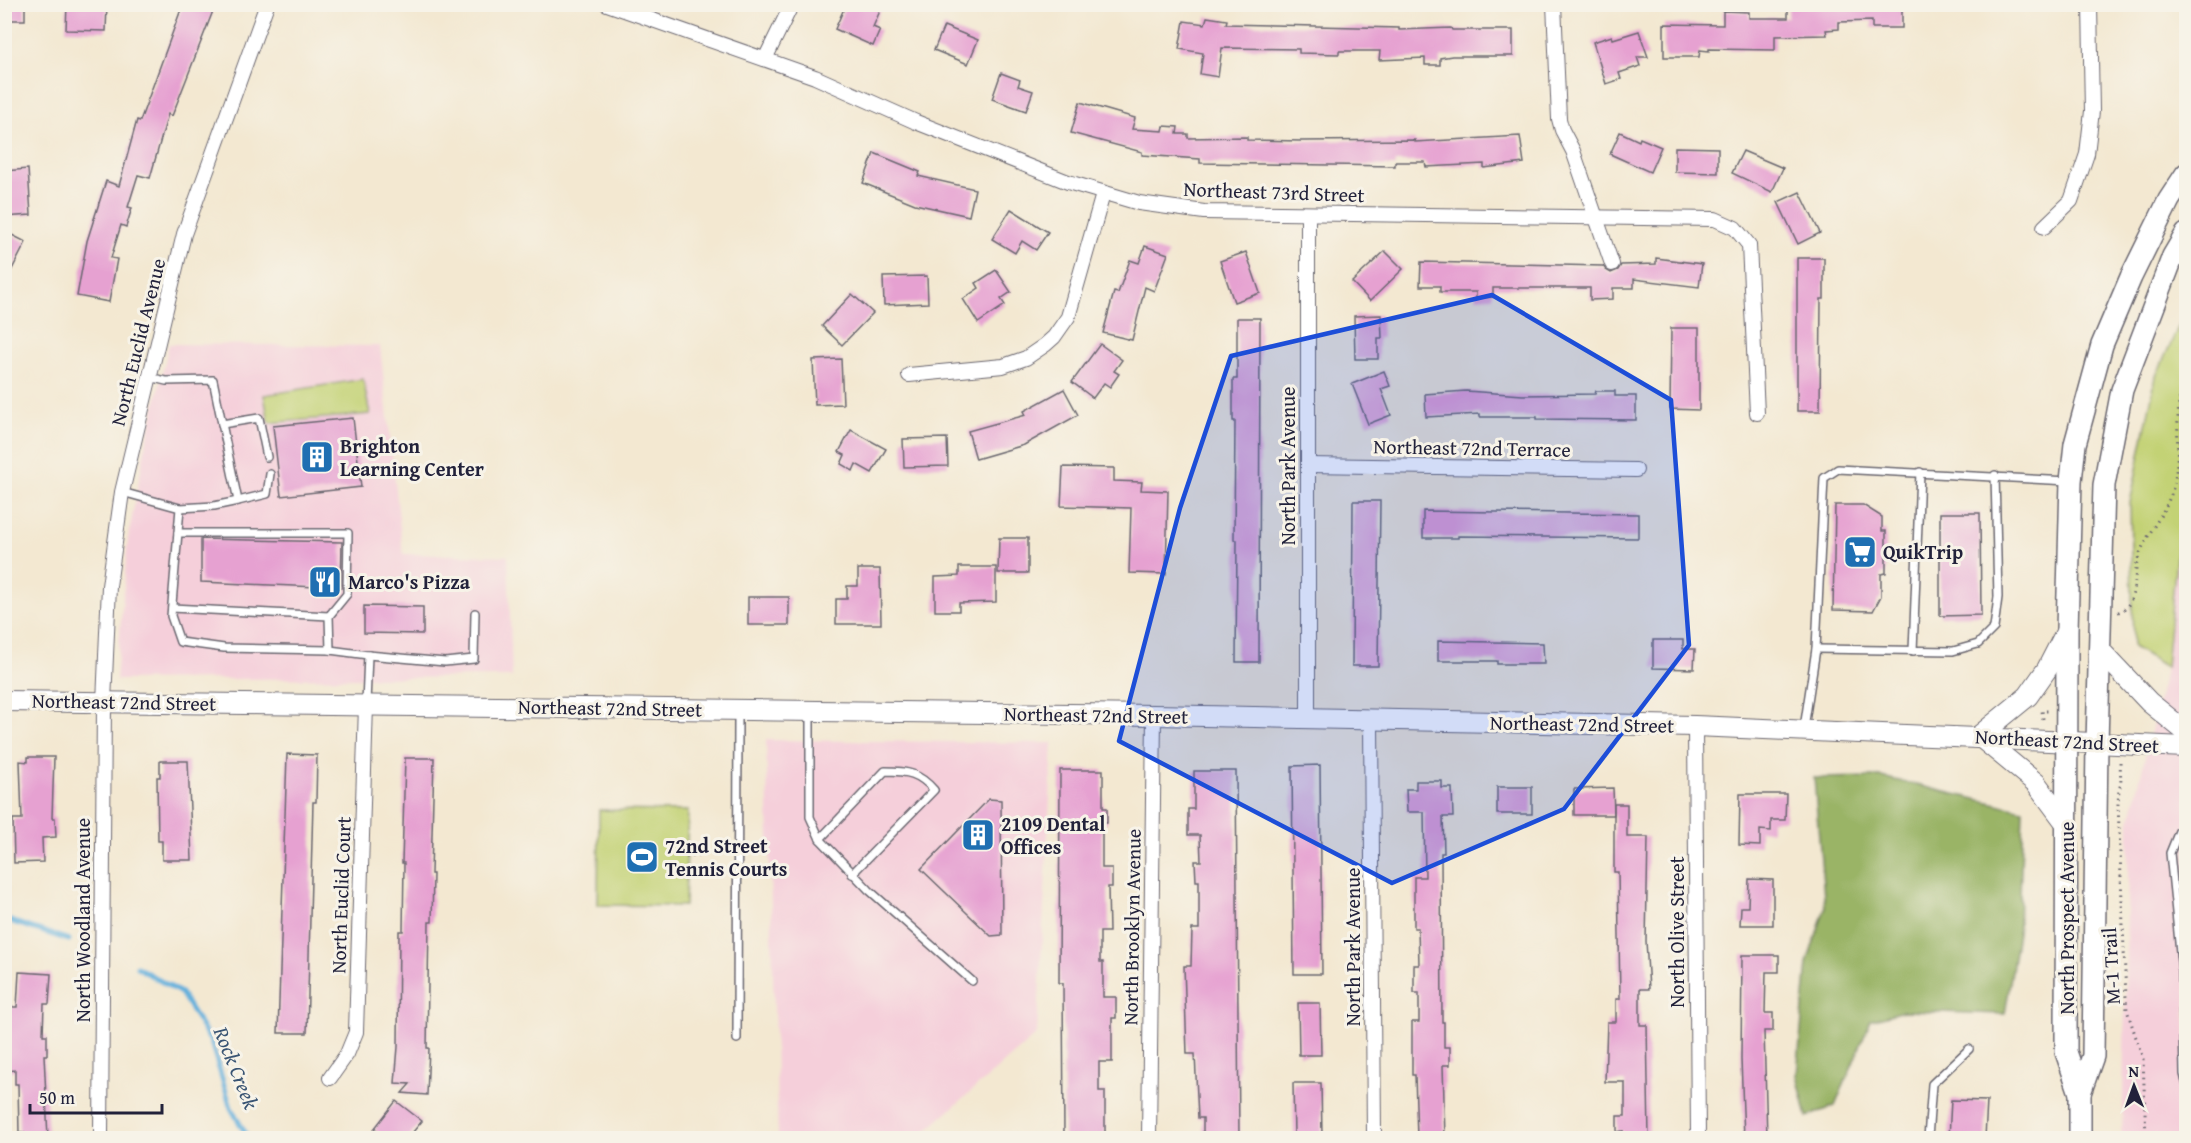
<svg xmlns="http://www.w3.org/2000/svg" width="2191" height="1143" viewBox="0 0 2191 1143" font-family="'Gentium Book Plus',serif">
<rect width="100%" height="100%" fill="#f7f3e8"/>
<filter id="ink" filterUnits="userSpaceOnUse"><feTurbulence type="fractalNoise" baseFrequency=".0167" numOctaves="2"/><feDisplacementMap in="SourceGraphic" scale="12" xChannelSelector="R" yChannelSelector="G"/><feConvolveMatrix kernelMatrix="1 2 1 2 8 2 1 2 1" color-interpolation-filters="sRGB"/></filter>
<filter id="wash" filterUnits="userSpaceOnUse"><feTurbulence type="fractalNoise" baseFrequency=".008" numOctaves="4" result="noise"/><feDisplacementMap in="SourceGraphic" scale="24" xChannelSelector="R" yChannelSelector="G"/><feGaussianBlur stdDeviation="1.35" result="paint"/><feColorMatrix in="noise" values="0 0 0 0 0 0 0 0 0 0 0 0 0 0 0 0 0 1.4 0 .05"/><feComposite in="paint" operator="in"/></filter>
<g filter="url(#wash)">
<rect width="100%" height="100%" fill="#f3e8d1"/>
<g fill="#f5cfda">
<path d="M169,344L380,346L403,554L508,556L512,677L116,680L128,538L144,454Z"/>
<path d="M2186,496V1138H2122L2129,826L2166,667L2180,516Z"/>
<path d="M766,740L1053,743L1037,1034L918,1138H778Z"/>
</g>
<g fill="#c3d274" stroke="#727a58" stroke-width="1.5">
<path d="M2186,310V496L2180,516L2166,667L2133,647L2130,503L2156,376Z"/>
<path d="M363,379L370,414L269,423L264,395Z"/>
<path d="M599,810L688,811L685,906L598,905Z"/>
</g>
<path fill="#9ab466" stroke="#5e6b50" stroke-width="1.5" d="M1882,777L2023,810L2019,926L2005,1014L1903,1011L1871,1020L1835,1106L1807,1117L1797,1075L1807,963L1825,908L1814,778Z"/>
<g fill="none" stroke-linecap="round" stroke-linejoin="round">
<g stroke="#63b0dc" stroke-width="5">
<path d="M4,919L69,940"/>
<path d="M137,967L181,993L211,1042L231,1108L248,1138"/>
</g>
</g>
<g id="blocks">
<g fill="#e6a1d1">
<rect x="4" y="4" width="21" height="16"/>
<path d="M67,4L107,5L106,31L66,30Z"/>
<path d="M183,4H194L213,11L172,116L168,114L150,178L138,175L128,207L132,208L126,227L121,225L111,258L117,259L109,302L77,296L87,241L106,181L119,186L137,120L140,121Z"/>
<path d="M846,4H883L873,27L880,30L873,46L835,29Z"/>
<path d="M1788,4H1902V28H1872V21L1839,22V29L1826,30L1827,35L1775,36V50L1709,49V51L1700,50L1699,57H1664V24L1723,25V11L1749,12V18H1788Z"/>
<path d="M1207,17L1227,20L1226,24L1399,28V30L1451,28L1452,30H1513V56H1452L1440,58V65H1425V58L1379,60L1380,51H1339V54L1299,53V49L1222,48L1218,77L1200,74L1203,53L1179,49L1184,21L1205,24Z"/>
<path d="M944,26L978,40L968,64L934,50Z"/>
<path d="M1639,31L1648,57H1637L1640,66L1619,73L1621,79L1606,84L1593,42L1612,36L1613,39Z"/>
<path d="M1001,73L1020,80L1018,86L1033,91L1026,111L992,99Z"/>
<path d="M1080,102L1135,118L1132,129L1163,131L1164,126L1178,127L1177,134H1188V138L1247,137V140L1301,141L1415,140V142L1520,136L1524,163L1484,168V164L1426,167L1425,162H1395V166L1200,163V159L1142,155V152L1071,133Z"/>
<path d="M1620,132L1639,141L1640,138L1661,147L1650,172L1610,154Z"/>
<path d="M1675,147L1718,148V173L1675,172Z"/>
<path d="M1743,151L1783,168L1772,192L1732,173Z"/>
<path d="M874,153L920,172L918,176L975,189L969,216L915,204L863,183Z"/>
<path d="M28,169L31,215L4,217V171Z"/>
<path d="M1800,192L1820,233L1798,244L1778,202Z"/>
<path d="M1011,209L1048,232L1036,250L1022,241L1015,253L992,239Z"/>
<path d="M4,231L26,242L4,285Z"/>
<path d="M1145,246L1168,254L1154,291L1145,287L1132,340L1103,333L1114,292L1118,293L1130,260L1139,263Z"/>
<path d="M1385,251L1403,269L1370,301L1352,282Z"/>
<path d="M1246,252L1260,293L1234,302L1220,261Z"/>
<path d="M1656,258L1702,264L1699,287L1634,279V288H1613V299L1590,300V288H1493V297L1476,298V292H1440V286H1420L1421,262L1603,266L1606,270L1611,273L1618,270L1621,265L1656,264Z"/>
<path d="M1797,258H1824V299H1821L1820,411H1797Z"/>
<path d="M996,270L1011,292L1001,299L1005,305L978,323L963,299L979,288L976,283Z"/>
<path d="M927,276L928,303L884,305L883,277Z"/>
<path d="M852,294L873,313L842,345L822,326Z"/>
<path d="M1381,315L1382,338H1378V359H1355L1354,316Z"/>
<path d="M1237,318H1260L1259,662H1236L1237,540H1234L1235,421H1233V379H1237Z"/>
<path d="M1671,328H1699V410L1670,409Z"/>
<path d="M1100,344L1122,360L1114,371L1119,374L1110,387L1104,383L1093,398L1072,382Z"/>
<path d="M841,359L843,404L815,405L813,360Z"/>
<path d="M1384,371L1390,386L1381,389L1391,415L1368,424L1352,384Z"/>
<path d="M1064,389L1078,415L1024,445L976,459L968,431L1026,415L1024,411Z"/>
<path d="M1466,391L1523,395L1595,394L1596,391H1615V396H1636V420L1537,419V417H1480V414L1426,417L1425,394Z"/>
<path d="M353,418L361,487L281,496L273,426Z"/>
<path d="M851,430L886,449L872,473L856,464L853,471L841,464L845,455L839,452Z"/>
<path d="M947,438L948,466L904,467L903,439Z"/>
<path d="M1063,467L1114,468V481L1142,482L1141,490L1168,491L1166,574L1129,573L1131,508L1061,506Z"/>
<path d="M1353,501H1380L1378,666H1352Z"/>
<path d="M1835,505H1863L1882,517V531H1886V573L1881,574V596L1873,611L1833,610Z"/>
<path d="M1423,511L1638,514V538L1458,536V538H1423Z"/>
<path d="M1940,513H1980L1981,615L1940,616Z"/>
<path d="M999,538H1028V573H998Z"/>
<path d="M201,539L342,542L341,588L201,582Z"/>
<path d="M959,567H996V602L959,603V611H935V577L959,576Z"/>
<path d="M858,569H880L881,624H836V599H847V586H858Z"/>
<rect x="748" y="597" width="41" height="28"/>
<path d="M364,606L423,607V634L364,633Z"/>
<path d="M1653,640H1683V649H1695L1694,669L1653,668Z"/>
<path d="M1438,641L1543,643L1544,664H1497V661H1438Z"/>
<path d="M287,754L317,755L316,802H313L307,1033H278Z"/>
<path d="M28,757H54L52,818H55L56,837L42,838L43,862L14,863L13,819H22L20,761L28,762Z"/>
<path d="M405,758H434L431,874H433L432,922H429L427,1048H429L427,1095L402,1093L410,1084L395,1083L398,1047L399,931H403L404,863H402Z"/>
<path d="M160,761H188L192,860H162V841H158L157,777H160Z"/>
<path d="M1320,765L1322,974H1294L1292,766Z"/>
<path d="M1060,770H1103V808H1107V823H1102V868H1112V887H1108L1109,932H1100V962H1103V997H1116V1018H1112V1062H1099V1091H1105V1138H1064L1063,983H1059Z"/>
<path d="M1194,771H1236L1239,1138H1203V1118H1198L1195,1054H1187L1184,966H1191L1192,929H1199V881H1196L1195,861H1201L1200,835H1188V809H1194Z"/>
<path d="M1416,781H1442V788H1452L1453,817H1443L1444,853H1441L1442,1022H1444V1047H1450V1065H1443L1445,1138H1417L1415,1075H1412V1022H1419V993H1414V965H1419L1418,928H1414V877H1425L1424,812H1407L1406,789H1416Z"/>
<rect x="1497" y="787" width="35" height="27"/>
<path d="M1613,788L1614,815H1574V789Z"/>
<path d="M1740,794H1786L1785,820H1771V831L1760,830V846L1739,845Z"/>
<path d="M989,799L1001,800L1002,935L991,936L921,869Z"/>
<path d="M1614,804H1627V837H1648L1646,941L1649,989H1640V1025H1647L1649,1138H1623V1131L1617,1132V1116H1625V1082H1605L1607,1022H1616V999H1620L1618,872H1614Z"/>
<path d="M1749,879L1773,880V925H1740L1741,907H1748Z"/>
<path d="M1742,955H1779V972H1766L1765,1013H1773V1031H1764L1767,1138H1744L1741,1059Z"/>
<path d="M19,972L51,974L49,1004H44L43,1035H47V1055H44L48,1138H25V1133H19L18,1084H15V1070L7,1071L8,1007H17Z"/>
<path d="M1298,1003H1320L1321,1055H1299Z"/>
<path d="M1293,1083H1321L1322,1135L1294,1136Z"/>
<path d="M1951,1100L1987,1101L1985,1138H1949Z"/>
<path d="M396,1101L422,1121L408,1138H373L378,1132L374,1129Z"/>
</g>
</g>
</g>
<g filter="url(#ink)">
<use href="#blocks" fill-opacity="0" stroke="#6b6770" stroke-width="1.5"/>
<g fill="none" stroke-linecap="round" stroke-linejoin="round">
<g stroke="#6b6770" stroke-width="10">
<g id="service">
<path d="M149,377L166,381L213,380L238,501L214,506L180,508"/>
<path d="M222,424L259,418L267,457"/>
<path d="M122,492L180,508L171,616L180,642L224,648L330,650L368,655L366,703"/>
<path d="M238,501L267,494L270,474"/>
<path d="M172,608L329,616L347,594L348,533H178"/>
<path d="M329,616L330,650"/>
<path d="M1816,649L1953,651L1978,644L1994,628L1998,597L1995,475"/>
<path d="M1913,651L1920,472"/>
<path d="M368,655L445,662L474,659L475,613"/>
<path d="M810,714V817L820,839L869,890L972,981"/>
<path d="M1804,728L1816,649L1824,478L1838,469L2069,481"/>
<path d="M2186,828L2179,831L2170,853L2182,972L2184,1074L2186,1082"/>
<path d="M820,839L885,771C908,771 919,773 934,790L852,874"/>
<path d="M737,1039L738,712"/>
<path d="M1928,1138L1932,1084L1969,1049"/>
</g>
</g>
<g stroke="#6b6770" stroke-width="16">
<g id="minor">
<path d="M607,4L815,77L916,122L1068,182L1139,203L1204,212L1715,219L1735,228L1749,245L1757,413"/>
<path d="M1554,4L1559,119L1562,130L1573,151L1612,264"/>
<path d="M765,59L792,4"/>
<path d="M2044,227L2071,201L2087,154L2092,111L2090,4"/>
<path d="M909,375L1003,366L1026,358L1045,345L1054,337L1068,317L1103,194"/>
<path d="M1308,465L1636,470"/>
<path d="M1308,719V214"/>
<path d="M1371,720L1374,1138"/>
<path d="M1695,726L1698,1138"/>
<path d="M330,1078L347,1054L356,1032L366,705"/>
<path d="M101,1138L104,702L109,586L122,492L184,234L267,4"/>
<path d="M1149,1138L1154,715"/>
</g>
</g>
<g stroke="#6b6770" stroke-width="22">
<g id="secondary">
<path d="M2100,650L2149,702L2186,732"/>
<path d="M4,701L1154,715L1695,726L2186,747"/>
<path d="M1979,736L2028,696L2047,669L2067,630"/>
<path d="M1979,736L2036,783L2068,826"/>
</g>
</g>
<g stroke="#6b6770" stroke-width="24">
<g id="primary">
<path d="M2080,1093L2093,1056L2097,743L2104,485L2122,390L2173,256L2186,234"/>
<path d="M2080,1138V1093L2066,1052L2067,630L2071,481L2075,444L2102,345L2131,277L2169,200L2186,174"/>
</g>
</g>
<g stroke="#6b6770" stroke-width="3" stroke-dasharray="1.5 4.5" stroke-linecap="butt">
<path d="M2179,443H2186"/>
<path d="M2118,612C2138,607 2133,575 2138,559C2146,532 2168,512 2174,484C2182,447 2172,409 2186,374"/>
<path d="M2043,719L2042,711H2048"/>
<path d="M2120,762L2121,784L2119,789L2118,804L2126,998L2127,1010L2143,1059L2146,1138"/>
<path d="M686,857L709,853"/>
</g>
<use href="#service" stroke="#fff" stroke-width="7"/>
<use href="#minor" stroke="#fff" stroke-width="14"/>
<use href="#secondary" stroke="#fff" stroke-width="20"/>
<use href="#primary" stroke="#fff" stroke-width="21"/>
</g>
</g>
<path fill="#1d4ed8" fill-opacity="0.2" stroke="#1d4ed8" stroke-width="4.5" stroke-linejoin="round" d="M1492,295L1671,400L1689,645L1564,809L1392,883L1119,741L1180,508L1231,356Z"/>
<defs>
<g id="building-square" transform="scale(1.725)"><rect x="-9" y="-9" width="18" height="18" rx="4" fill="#1f6fb2" stroke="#f7f3e8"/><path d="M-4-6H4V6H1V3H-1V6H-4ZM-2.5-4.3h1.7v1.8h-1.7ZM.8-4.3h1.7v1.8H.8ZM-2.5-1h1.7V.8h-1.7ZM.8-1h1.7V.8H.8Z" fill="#fff"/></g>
<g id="supermarket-square" transform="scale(1.725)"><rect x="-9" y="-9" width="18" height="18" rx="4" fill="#1f6fb2" stroke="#f7f3e8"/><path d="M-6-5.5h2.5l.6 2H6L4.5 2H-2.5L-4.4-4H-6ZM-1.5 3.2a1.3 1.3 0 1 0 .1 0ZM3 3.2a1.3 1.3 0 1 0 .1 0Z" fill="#fff"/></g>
<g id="restaurant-square" transform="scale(1.725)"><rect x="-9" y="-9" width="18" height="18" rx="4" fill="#1f6fb2" stroke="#f7f3e8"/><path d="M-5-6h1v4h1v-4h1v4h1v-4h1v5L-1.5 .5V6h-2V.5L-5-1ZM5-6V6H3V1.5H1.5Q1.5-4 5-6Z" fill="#fff"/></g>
<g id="stadium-square" transform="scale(1.725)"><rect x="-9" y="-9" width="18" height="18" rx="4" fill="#1f6fb2" stroke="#f7f3e8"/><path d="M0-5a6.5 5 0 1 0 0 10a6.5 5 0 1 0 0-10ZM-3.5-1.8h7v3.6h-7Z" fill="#fff"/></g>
</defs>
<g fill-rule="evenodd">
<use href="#building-square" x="317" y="457"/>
<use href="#supermarket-square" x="1860" y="552"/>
<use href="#restaurant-square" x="325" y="582"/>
<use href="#building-square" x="978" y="835"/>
<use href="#stadium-square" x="642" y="857"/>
</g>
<g text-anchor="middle" stroke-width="6" stroke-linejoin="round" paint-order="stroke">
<g font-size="20" fill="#22223b" stroke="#f7f3e8">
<text transform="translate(1274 192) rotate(2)" y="7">Northeast 73rd Street</text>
<text transform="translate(138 342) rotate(-76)" y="7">North Euclid Avenue</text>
<text transform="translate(1472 448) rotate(1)" y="7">Northeast 72nd Terrace</text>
<text transform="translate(1288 466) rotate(-90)" y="7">North Park Avenue</text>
<text transform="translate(124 702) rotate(1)" y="7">Northeast 72nd Street</text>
<text transform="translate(610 708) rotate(1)" y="7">Northeast 72nd Street</text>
<text transform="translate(1096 715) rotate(1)" y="7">Northeast 72nd Street</text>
<text transform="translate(1582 724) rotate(1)" y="7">Northeast 72nd Street</text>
<text transform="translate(2067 741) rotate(3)" y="7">Northeast 72nd Street</text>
<text transform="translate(341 895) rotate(-88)" y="7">North Euclid Court</text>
<text transform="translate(2067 918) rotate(-90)" y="7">North Prospect Avenue</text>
<text transform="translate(83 920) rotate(-90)" y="7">North Woodland Avenue</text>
<text transform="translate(1132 927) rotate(-89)" y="7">North Brooklyn Avenue</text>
<text transform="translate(1677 932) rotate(-90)" y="7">North Olive Street</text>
<text transform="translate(1353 947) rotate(-90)" y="7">North Park Avenue</text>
<text transform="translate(2111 966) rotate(-93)" y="7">M-1 Trail</text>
</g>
<g font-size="20" font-weight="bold" fill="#22223b" stroke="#f7f3e8" text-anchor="start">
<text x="340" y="453">Brighton<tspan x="340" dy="23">Learning Center</tspan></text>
<text x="1883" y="559">QuikTrip</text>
<text x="348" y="589">Marco's Pizza</text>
<text x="1001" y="831">2109 Dental<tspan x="1001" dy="23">Offices</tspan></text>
<text x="665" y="853">72nd Street<tspan x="665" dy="23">Tennis Courts</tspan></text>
</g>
<g font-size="21" font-style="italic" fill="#395473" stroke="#f7f3e8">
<text transform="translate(236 1068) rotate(68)" y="7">Rock Creek</text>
</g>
</g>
<rect width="2191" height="1143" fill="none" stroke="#f7f3e8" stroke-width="24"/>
<g transform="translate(2134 1086) rotate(359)" stroke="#f7f3e8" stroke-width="4.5" paint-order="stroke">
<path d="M0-4.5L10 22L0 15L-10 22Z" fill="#22223b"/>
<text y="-9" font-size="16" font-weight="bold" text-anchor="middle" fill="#22223b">N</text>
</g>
<path d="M30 1104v9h132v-9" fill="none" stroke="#22223b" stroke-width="3"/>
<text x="39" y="1104" font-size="18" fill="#22223b" stroke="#f7f3e8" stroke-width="4.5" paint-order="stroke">50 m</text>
</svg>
